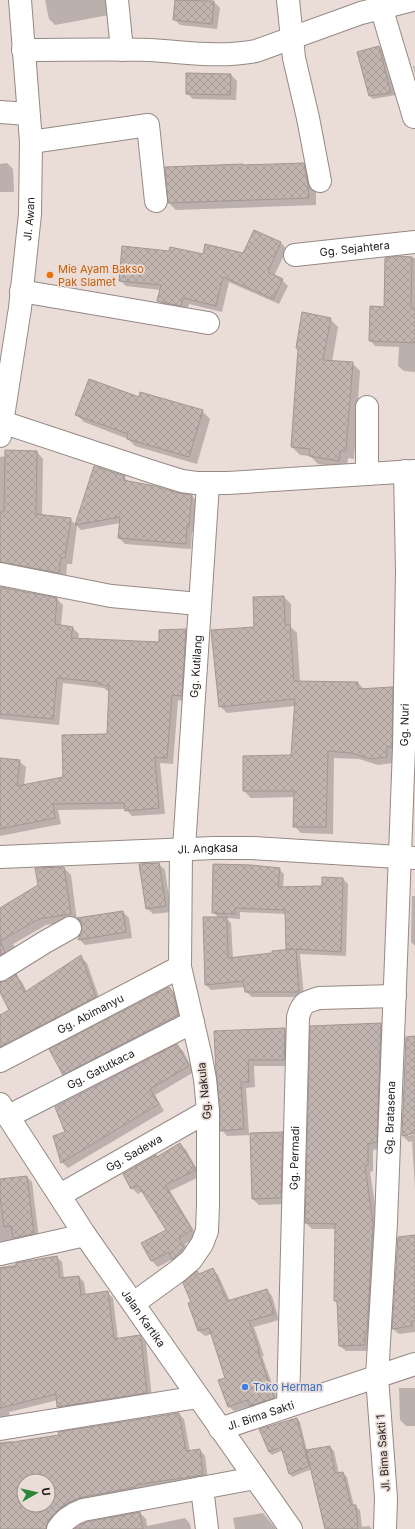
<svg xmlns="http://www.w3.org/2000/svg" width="415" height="1529" viewBox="0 0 415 1529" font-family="Inter,sans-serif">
<defs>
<pattern id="building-cross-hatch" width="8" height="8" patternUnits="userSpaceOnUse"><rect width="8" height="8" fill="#c2b5b0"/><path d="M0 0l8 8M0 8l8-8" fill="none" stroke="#a69b97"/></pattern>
</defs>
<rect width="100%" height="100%" fill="#eadcd7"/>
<g fill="#0003" fill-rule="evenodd">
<path d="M45,0H106L109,15L55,25L49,19Z"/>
<path d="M176,0L214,2L220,8L217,29L180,25L174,19Z"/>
<path d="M379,47L382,50L388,74L390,76L396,95L373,99L370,96L358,52Z"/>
<path d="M413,66H415V73Z"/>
<path d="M231,75L237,81L236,100L193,99L187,93Z"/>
<path d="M7,163L13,169L14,192H0V164Z"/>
<path d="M303,164L311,172L316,193V205L176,210L169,203L166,168Z"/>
<path d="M254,231L281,243L287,249L274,276L282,280L288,286L279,304L229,282L222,312L189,304L187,311L165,306L159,300L161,290L126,286L120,280L204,255H244Z"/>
<path d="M397,257L415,258V372L404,371L398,366L399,347L375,346L370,340L385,308Z"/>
<path d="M330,319L338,327L332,362L352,363L360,371L354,459L348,458L347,468L318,464L310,456L300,455L292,447Z"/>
<path d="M139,399L202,411L210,419L197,464L135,446L128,439L84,422L77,415Z"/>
<path d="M37,452L43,459L42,515L70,519L76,525L124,477L129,482L192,496L197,502L194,532H192L191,549L125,544L119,538L120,523L81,530L77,526L72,564H67L66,579L0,566V457Z"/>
<path d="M0,587L57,599L63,605L61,626L73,628L79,634L78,639L160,643L186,630L192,636L187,702L178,700L173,764L160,763L165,814L132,816L126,809L58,810L61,824L0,836V759L19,761L26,767L24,786L64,777L107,735L110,691L106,690L104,688L63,683L59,725L0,719Z"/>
<path d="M284,597L291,604V627L297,633L300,682L358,683L364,689L389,688L396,695L393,763L378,765L359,759L334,758L333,834L301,833L294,826L295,797L251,798L244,791L292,756L295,706L227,713L220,706L255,628Z"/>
<path d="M159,864L165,870L171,912L153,914L147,908Z"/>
<path d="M64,868L71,875L77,921L46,925L13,944L18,952L0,966V909L39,885Z"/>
<path d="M279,869L284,874L283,888L323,887V878L343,879L348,884L346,956L300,954L304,997H252L246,992L245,987L211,990L206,985L219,918L213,912ZM240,912L286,914L287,948L289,950L273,954L233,958L231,923L226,918L240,919Z"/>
<path d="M412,896H415V946L411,942Z"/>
<path d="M123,912L129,918L132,938L85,945L79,939Z"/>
<path d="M81,957L87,963L101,1003L0,1049V1016L10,1011L0,990V983L7,982L16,976L22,982L27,992Z"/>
<path d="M169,988L175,994L184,1021L69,1080L63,1074Z"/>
<path d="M381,1024L386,1030L382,1148L373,1150V1171L370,1172L379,1229L371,1351H346L340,1346L338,1304L335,1300L336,1229H312L306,1223Z"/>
<path d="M285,1029L291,1035L290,1066H254L255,1087L246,1088L249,1134L282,1133L288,1139L286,1204L259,1205L253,1199L251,1135L227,1136L222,1130L217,1071Z"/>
<path d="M415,1037V1132L408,1134V1136L415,1134V1189L412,1141L409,1142L403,1136L406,1038Z"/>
<path d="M177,1045L183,1051L194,1072L155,1095L164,1111L68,1168L62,1162L66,1133Z"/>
<path d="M180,1144L186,1150L201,1176L170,1191L198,1237L185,1244L190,1254L179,1265L173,1259L158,1267L152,1261L143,1244L167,1231L143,1191L138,1194L132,1188L158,1158Z"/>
<path d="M27,1177L32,1182L39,1239L0,1248V1180Z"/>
<path d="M415,1236V1332L399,1334L393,1329Z"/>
<path d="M57,1257L62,1262L64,1279L79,1277L84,1282L86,1295L107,1292L113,1298L118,1339L140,1336L146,1343L152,1398L63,1412L58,1407V1400L9,1412L11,1421L0,1424V1267Z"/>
<path d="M213,1269L218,1275L230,1301L267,1290L272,1296L279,1320L254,1327L264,1356H262L279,1403L256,1411L251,1406L234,1411L228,1406L226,1379L212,1334L205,1336L199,1331L190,1303L193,1302L200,1275Z"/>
<path d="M399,1388H415V1426H406L400,1420Z"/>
<path d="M179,1414L184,1419L190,1452L200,1450L205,1456L208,1480L52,1529H0V1442L11,1441L13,1443L60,1435ZM24,1481H48V1505H24Z"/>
<path d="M297,1419L300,1422L307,1451L330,1447L334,1451L339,1474L343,1473L347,1477L354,1506L360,1510L362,1527L369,1526L372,1529H325L312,1469L292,1477L290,1474L283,1450L272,1455L269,1452Z"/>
<path d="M140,1513L146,1519L147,1526L185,1518L190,1524L191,1529H76Z"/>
<path d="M263,1513L276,1529H235L233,1518Z"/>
</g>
<g fill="url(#building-cross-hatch)" stroke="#a39691" fill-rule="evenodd">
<path d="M175,0L214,1L212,24L173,20Z"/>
<path d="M379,46L391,93L369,96L357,52Z"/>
<path d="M186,73L231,74L230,95L186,94Z"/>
<path d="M304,163L308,185L309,198L168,203L165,167L243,164V165Z"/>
<path d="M254,230L281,242L268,272L283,279L273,299L223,277L216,306L183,298L181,306L157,301L161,285L119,281L122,246L169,251L170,247L203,254L205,244L243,253Z"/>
<path d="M397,256L412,257L411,308H415V343L369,341L370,306L384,307L385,258Z"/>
<path d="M302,312L331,318L323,360L353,362L346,451H340L339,461L309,456L310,449L291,447L298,349L296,348Z"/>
<path d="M89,379L139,397L140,392L203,410L189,457L127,439L128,434L75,415Z"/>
<path d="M5,450L37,451L36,514L71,518L65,558H61L59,573L0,562V512H4Z"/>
<path d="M94,466L125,476L123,480L155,486L178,493L192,495L189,527L187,526L186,544L118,538L120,517L75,525Z"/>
<path d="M0,587L57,598L55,624L73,627L71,638L159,642V630L186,629L182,696L172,695L167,758L155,757L159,808L125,811L124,803L53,804L55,818L0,829V758L20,760L17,786L63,777L62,735L107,734L109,686L99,684V682L57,678L53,719L0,714Z"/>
<path d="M284,596L285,625H290L294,681L358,682V689L393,687L392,748L387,746V757L371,759L351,753L328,751L326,827H293L294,791H243V756L291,755L295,699L219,707L211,630L254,627L253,597Z"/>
<path d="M159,863L166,906L146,909L139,864Z"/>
<path d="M213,864L251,865L280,868L278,887L322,886V877L343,878L341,952L296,949L299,992H245L243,981L205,985L203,917H227L228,958L272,953V951L293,949H286L285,910L235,908V914L212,913Z"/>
<path d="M64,867L71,914L39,919L0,941L5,952L0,955V908L38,885L35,868Z"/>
<path d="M123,911L126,932L78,940L82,928L81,922L77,918Z"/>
<path d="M81,955L96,997L0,1047V1015L9,1010L0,992V982L7,981L16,974L25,992Z"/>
<path d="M169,987L174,994L178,1015L63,1075L49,1049Z"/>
<path d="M381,1023L377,1142L368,1144V1165L365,1166L373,1223L367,1333H365V1345L339,1346L337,1301H334L335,1224L305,1223L310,1026Z"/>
<path d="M285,1028L284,1060H248L249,1082H241L244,1129L220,1131V1110L216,1071L214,1031Z"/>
<path d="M415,1036V1133L402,1136L406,1037Z"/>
<path d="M177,1044L189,1066L150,1089L159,1104L61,1163L53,1136L65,1132L55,1107Z"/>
<path d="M283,1132L281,1198L252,1199L250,1133Z"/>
<path d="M180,1143L196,1170L165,1185L192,1230L179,1238L184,1247L172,1260L169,1252L151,1261L141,1243L166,1230L138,1185L131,1189L123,1174L156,1155L157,1157Z"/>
<path d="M27,1176L34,1234L13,1238L11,1226L4,1227L0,1196V1179Z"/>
<path d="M415,1235V1321H411L412,1326L392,1329L398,1237Z"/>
<path d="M57,1256L60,1278L79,1276L81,1295L108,1291L114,1339L140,1335L141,1337L147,1393L57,1407L56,1394L0,1408V1268L16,1267V1263Z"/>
<path d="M213,1268L227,1301L267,1289L274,1314L249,1321L259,1350L258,1351L274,1398L250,1406L247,1400L228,1407L218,1380L225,1378L209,1328L198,1331L188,1303L191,1302L183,1283L197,1271L199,1274Z"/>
<path d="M179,1413L186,1451L200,1449L203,1475L136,1485V1487L78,1498L66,1504L57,1511L48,1522L46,1529H0V1444L59,1435L58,1432ZM24,1481H48V1505H24Z"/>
<path d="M297,1418L309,1466L289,1474L281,1447L269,1452L259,1429Z"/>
<path d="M330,1446L335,1473L343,1472L351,1505H356L358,1529H325L306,1450Z"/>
<path d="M140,1512L143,1529H74L86,1522Z"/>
</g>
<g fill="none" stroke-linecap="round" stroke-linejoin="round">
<g stroke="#968984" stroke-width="24">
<g id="minor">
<path d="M117,0L122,50"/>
<path d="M288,0L294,58L308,118L320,181"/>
<path d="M381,7L414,117"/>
<path d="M23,50C65,50 107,49 149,50C186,52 219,58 256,51L361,13L412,0"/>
<path d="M0,112L28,114"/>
<path d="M31,142L148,125L156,201"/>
<path id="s1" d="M295,255L415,242"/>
<path d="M21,291L208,323"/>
<path d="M367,407V474"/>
<path d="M2,422L153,472L182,481L196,483H228L415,471"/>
<path id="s2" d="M0,436L20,308L30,214L31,142L20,0"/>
<path d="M0,574L111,596L199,604"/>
<path id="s3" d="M184,848L208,484"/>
<path id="s4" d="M0,857L214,848H252L415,858"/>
<path d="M0,970L45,942L70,928"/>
<path id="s5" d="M0,1061L180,967"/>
<path id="s6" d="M9,1116L193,1022"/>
<path id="s7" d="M60,1195L208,1111"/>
<path d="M0,1254L85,1235"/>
<path d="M134,1303L178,1271L191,1260L202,1244L207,1231L208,1205V1111L205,1079L200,1053L180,967L181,849"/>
<path id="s8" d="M288,1406L298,1017C302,1003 305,1002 319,998L395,996"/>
<path d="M0,1429L198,1397"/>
<path id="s9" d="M220,1429L415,1364"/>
<path d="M202,1488L207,1529"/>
<path d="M58,1529C64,1519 72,1514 83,1510L255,1478"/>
<path id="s10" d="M385,1529L386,1498L377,1377L386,1222L404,748L407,571L405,471"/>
</g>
</g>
<g stroke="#968984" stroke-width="24">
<g id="tertiary">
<path id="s11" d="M0,1104L85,1235L291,1529"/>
</g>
</g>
<use href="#minor" stroke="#fff" stroke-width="22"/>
<use href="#tertiary" stroke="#fff" stroke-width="22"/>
</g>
<circle fill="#e8710a" stroke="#eadcd7" stroke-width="1.5" cx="50" cy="275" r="4"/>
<circle fill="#3f7fe0" stroke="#eadcd7" stroke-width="1.5" cx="245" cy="1387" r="4"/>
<g text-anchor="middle" stroke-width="3.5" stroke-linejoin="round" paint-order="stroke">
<g font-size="11" fill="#1f1b19" stroke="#eadcd7">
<text dy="4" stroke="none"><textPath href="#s2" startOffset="219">Jl. Awan</textPath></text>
<text dy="4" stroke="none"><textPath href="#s1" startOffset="60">Gg. Sejahtera</textPath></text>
<text dy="4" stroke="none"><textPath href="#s3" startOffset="182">Gg. Kutilang</textPath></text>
<text dy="4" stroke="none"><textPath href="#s10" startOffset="805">Gg. Nuri</textPath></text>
<text dy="4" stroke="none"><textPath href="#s4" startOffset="208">Jl. Angkasa</textPath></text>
<text dy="4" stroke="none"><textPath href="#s5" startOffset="102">Gg. Abimanyu</textPath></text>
<text dy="4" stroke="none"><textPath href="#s6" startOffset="103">Gg. Gatutkaca</textPath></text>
<text transform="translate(204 1091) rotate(-96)" y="4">Gg. Nakula</text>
<text dy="4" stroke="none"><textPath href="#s10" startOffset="412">Gg. Bratasena</textPath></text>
<text dy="4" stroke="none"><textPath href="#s7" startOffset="85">Gg. Sadewa</textPath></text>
<text dy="4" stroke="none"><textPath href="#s8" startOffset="248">Gg. Permadi</textPath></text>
<text dy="4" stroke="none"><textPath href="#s11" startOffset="258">Jalan Kartika</textPath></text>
<text dy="4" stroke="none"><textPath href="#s9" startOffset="43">Jl. Bima Sakti</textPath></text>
<text transform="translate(383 1453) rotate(-94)" y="4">Jl. Bima Sakti 1</text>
</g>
<g font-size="11" fill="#c56008" stroke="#eadcd7" text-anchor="start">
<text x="58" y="273">Mie Ayam Bakso<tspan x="58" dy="13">Pak Slamet</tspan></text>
</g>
<g font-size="11" fill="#366cbe" stroke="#eadcd7" text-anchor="start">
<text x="253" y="1391">Toko Herman</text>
</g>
</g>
<g transform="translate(36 1493) rotate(82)"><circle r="19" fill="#eadcd7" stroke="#998f8b"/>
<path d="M0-3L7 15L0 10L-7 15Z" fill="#2b8739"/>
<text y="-6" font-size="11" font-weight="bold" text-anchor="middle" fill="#1f1b19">U</text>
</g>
</svg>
